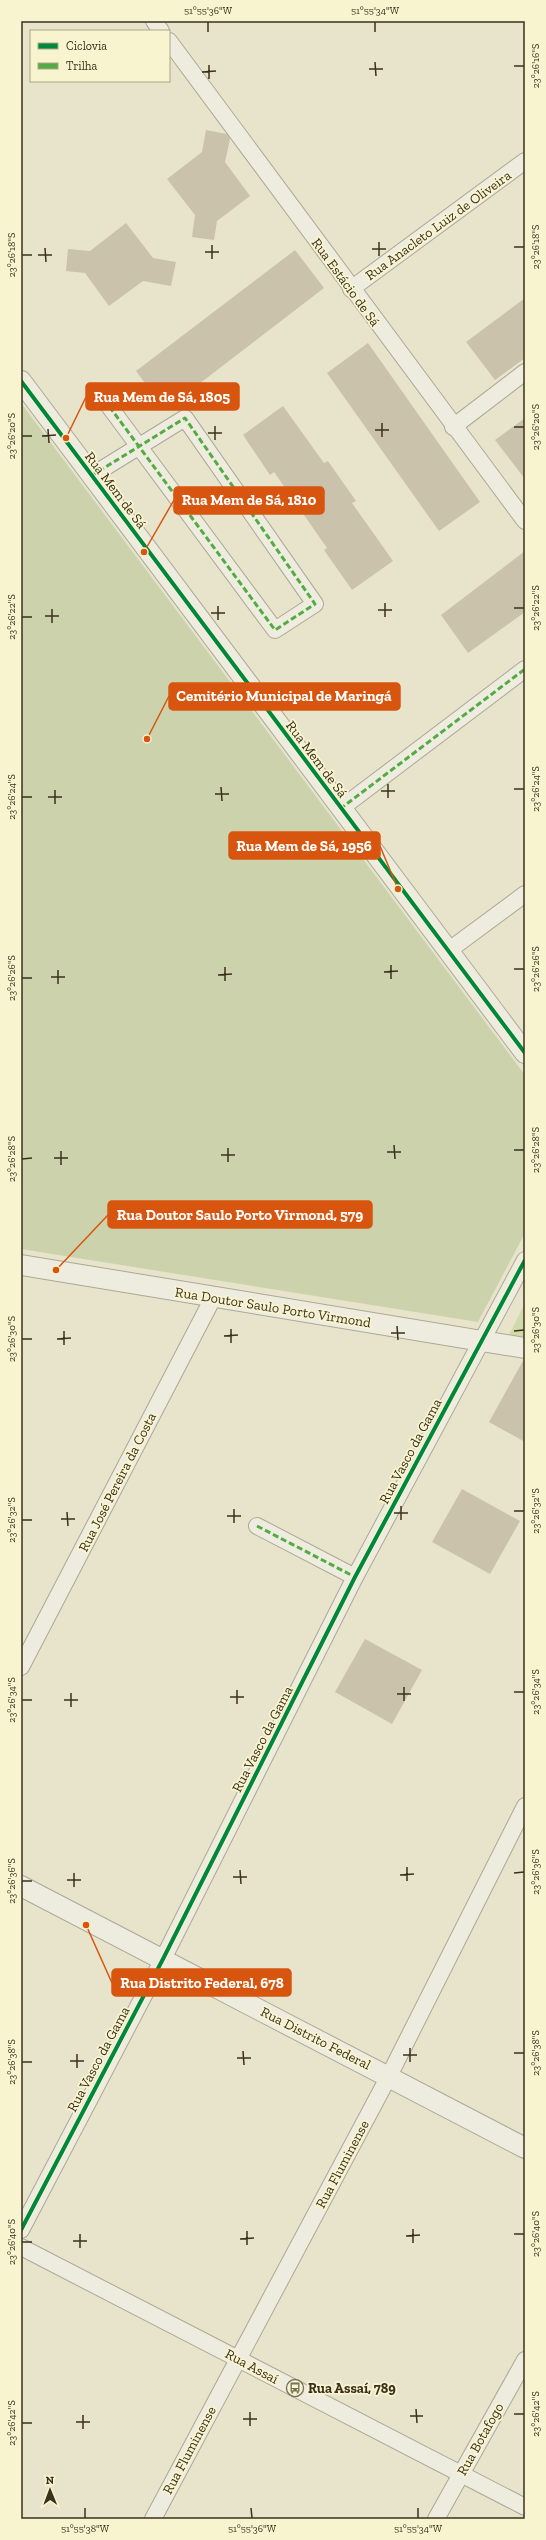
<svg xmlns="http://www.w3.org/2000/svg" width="546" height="2540" viewBox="0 0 546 2540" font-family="'Zilla Slab',serif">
<rect width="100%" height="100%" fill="#e7e4cb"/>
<path fill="#d0daac" d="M525,1303V1337L509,1335Z"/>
<path fill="#ccd3ac" d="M21,403L525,1075V1233L478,1322L21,1249Z"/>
<g fill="#cbc2ac">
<path d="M206,130L227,134L230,139L225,162L250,196L217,221L214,240L192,237L195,215L167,179L202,152Z"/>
<path d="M126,223L153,258L176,262L171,286L143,281L109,306L85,273L66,271L68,249L90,251Z"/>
<path d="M295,250L324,288L165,410L136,371Z"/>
<path d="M525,298V358L495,380L466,342Z"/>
<path d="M368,343L480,502L439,531L327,373Z"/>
<path d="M283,406L324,463L328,461L356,501L352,503L393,561L352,590L324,550L327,548L274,472L270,475L243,435Z"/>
<path d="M525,418V479L495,440Z"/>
<path d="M525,551V612L468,653L441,615Z"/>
<path d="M524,1359H525V1442L489,1422Z"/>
<path d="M462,1489L520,1521L490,1574L432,1542Z"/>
<path d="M365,1639L422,1670L392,1724L335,1692Z"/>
</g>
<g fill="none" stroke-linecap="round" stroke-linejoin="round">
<g stroke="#aca895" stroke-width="18">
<g id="minor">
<path d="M154,21L161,31"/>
<path d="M169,41L525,521"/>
<path d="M351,289L525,161"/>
<path d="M453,427L525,372"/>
<path d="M91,476L185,418L315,604L275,630L103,398"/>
<path d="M340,809L525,669"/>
<path d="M448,951L525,894"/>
<path d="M257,1526L355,1577"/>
<path d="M21,1667L213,1298"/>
<path d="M21,2230L163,1959L355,1577L525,1260"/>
<path d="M21,2247L525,2507"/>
<path d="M153,2519L389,2076L525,1806"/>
<path d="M436,2519L525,2360"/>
</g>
</g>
<g stroke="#aca895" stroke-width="22">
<g id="tertiary">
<path d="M21,381L525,1053"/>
<path d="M21,1265L525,1348"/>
<path d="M21,1886L525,2148"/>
</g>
</g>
<use href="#minor" stroke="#eeecde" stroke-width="16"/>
<use href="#tertiary" stroke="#eeecde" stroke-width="20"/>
<g stroke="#55ab43" stroke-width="3" stroke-dasharray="6 3" stroke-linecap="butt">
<path d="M91,476L185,418L315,604L275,630L103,398"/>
<path d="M340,809L525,669"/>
<path d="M257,1526L355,1577"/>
</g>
<g stroke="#f9f4d0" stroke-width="6">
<g id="cycleway">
<path d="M21,381L525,1053"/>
<path d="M21,2230L163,1959L355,1577L525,1260"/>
</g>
</g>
<use href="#cycleway" stroke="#00873e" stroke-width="4"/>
</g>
<path fill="none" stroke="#3b301c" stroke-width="1.5" d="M208,22V32M375,22V32M375,62L376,76M209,65V79M514,66H524M369,69H383M202,72L216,71M379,242V256M212,245V259M514,247H524M45,248L46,262M372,249H386M205,252H219M22,255H32M38,255H52M382,423V437M215,426V440M514,427H524M48,429L49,443M375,430H389M208,433H222M22,436H32M42,436L56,435M385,603V617M218,606V620M514,608H524M52,609V623M378,610H392M211,613H225M45,616H59M22,617H32M388,784V798M221,787L222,801M514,789H524M55,790V804M381,791H395M215,794H229M22,797H32M48,797H62M391,965V979M225,967V981M514,969H524M58,970V984M384,972L398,971M218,975L232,974M51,977H65M22,978H32M394,1145L395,1159M228,1148V1162M514,1150H524M61,1151V1165M387,1152H401M221,1155H235M54,1158H68M22,1159L32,1158M397,1326L398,1340M231,1329V1343M64,1331V1345M514,1331L524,1330M391,1333H405M224,1336L238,1335M22,1339H32M57,1339L71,1338M401,1506V1520M234,1509V1523M514,1511H524M67,1512L68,1526M394,1513H408M227,1516H241M61,1519H75M22,1520H32M404,1687V1701M237,1690V1704M514,1692H524M71,1693V1707M397,1694H411M230,1697H244M22,1700H32M64,1700H78M407,1867V1881M240,1870L241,1884M74,1873V1887M514,1873L524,1872M400,1875L414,1874M233,1877H247M67,1880H81M22,1881H32M410,2048V2062M243,2051L244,2065M514,2053H524M77,2054V2068M403,2055H417M237,2058H251M70,2061H84M22,2062H32M413,2229V2243M247,2231V2245M80,2234V2248M514,2234H524M406,2236L420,2235M240,2239L254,2238M73,2241H87M22,2242H32M416,2409L417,2423M250,2412V2426M514,2414H524M83,2415V2429M410,2416H423M243,2419H257M76,2422H90M22,2423H32M85,2508V2518M251,2508L252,2518M418,2508V2518"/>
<defs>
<g id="bus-ring" transform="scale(0.9)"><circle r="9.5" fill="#f9f4d0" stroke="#776f59" stroke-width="1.5"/><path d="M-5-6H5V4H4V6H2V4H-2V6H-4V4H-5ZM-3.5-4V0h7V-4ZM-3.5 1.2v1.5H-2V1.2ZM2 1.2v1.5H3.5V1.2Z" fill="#776f59"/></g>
</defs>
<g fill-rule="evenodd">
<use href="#bus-ring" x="295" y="2388"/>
</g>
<g text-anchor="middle" stroke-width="3.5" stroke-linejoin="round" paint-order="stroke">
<g font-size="14" fill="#3b301c" stroke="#f9f4d0">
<text transform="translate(438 225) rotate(-36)" y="5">Rua Anacleto Luiz de Oliveira</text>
<text transform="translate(346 282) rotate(54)" y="5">Rua Estácio de Sá</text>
<text transform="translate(116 490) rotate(53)" y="5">Rua Mem de Sá</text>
<text transform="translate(317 759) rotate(53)" y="5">Rua Mem de Sá</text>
<text transform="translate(273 1307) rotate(9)" y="5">Rua Doutor Saulo Porto Virmond</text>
<text transform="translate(410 1451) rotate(-62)" y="5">Rua Vasco da Gama</text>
<text transform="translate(117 1482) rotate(-63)" y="5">Rua José Pereira da Costa</text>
<text transform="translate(262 1739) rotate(-63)" y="5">Rua Vasco da Gama</text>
<text transform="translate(316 2038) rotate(27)" y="5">Rua Distrito Federal</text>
<text transform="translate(98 2059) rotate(-62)" y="5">Rua Vasco da Gama</text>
<text transform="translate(342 2164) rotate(-62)" y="5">Rua Fluminense</text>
<text transform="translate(252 2366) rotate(28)" y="5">Rua Assaí</text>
<text transform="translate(480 2439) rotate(-61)" y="5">Rua Botafogo</text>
<text transform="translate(189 2450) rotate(-62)" y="5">Rua Fluminense</text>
</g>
<g font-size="14" font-weight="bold" fill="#3b301c" stroke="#f9f4d0" text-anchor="start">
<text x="308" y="2393">Rua Assaí, 789</text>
</g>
</g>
<path fill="none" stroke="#d7550e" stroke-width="1.5" d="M66 438L86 397M144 552L174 500M147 739L169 696M398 889L380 846M56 1270L108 1215M86 1925L112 1983"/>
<g fill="#d7550e" stroke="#f9f4d0" stroke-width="1.5">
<circle cx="66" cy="438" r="4"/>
<circle cx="144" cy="552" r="4"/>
<circle cx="147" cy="739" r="4"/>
<circle cx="398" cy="889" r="4"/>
<circle cx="56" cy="1270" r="4"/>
<circle cx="86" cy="1925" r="4"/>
</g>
<g fill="#d7550e" stroke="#d7550e" stroke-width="1.5">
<rect x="86" y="383" width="153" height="27" rx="4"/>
<rect x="174" y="487" width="150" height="27" rx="4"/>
<rect x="169" y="683" width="231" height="27" rx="4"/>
<rect x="229" y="832" width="151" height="27" rx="4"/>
<rect x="108" y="1201" width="264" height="27" rx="4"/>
<rect x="112" y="1969" width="179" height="27" rx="4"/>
</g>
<g font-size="15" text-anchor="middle" font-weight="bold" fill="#fff">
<text x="162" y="402">Rua Mem de Sá, 1805</text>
<text x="249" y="505">Rua Mem de Sá, 1810</text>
<text x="284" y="701">Cemitério Municipal de Maringá</text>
<text x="304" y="851">Rua Mem de Sá, 1956</text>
<text x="240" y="1220">Rua Doutor Saulo Porto Virmond, 579</text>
<text x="202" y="1988">Rua Distrito Federal, 678</text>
</g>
<rect width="546" height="2540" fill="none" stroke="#f9f4d0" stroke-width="44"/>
<rect x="30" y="30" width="140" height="52" fill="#f9f4d0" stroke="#ada688"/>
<rect x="38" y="43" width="20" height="6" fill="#00873e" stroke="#ada688"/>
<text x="66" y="50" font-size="12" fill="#3b301c">Ciclovia</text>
<rect x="38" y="63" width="20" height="6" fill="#55ab43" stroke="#ada688"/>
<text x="66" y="70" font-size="12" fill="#3b301c">Trilha</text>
<g transform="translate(50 2490) rotate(359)" stroke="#f9f4d0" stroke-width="3" paint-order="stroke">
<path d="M0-3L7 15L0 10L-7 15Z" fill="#3b301c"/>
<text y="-6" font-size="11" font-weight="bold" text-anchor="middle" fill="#3b301c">N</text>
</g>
<rect x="22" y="22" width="502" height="2496" fill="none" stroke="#3b301c" stroke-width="1.5"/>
<g font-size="10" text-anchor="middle" fill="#3b301c">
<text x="208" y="14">51°55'36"W</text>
<text x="375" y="14">51°55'34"W</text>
<text transform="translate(535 66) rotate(-90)" y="4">23°26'16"S</text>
<text transform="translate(535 247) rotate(-90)" y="4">23°26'18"S</text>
<text transform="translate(11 255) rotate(-90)" y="4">23°26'18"S</text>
<text transform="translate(535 427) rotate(-90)" y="4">23°26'20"S</text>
<text transform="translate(11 436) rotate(-90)" y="4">23°26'20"S</text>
<text transform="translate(535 608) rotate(-90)" y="4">23°26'22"S</text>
<text transform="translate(11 617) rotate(-90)" y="4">23°26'22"S</text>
<text transform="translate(535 789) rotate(-90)" y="4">23°26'24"S</text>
<text transform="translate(11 797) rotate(-90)" y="4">23°26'24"S</text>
<text transform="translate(535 969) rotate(-90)" y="4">23°26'26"S</text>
<text transform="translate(11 978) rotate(-90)" y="4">23°26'26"S</text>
<text transform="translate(535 1150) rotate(-90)" y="4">23°26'28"S</text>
<text transform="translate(11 1159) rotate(-90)" y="4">23°26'28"S</text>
<text transform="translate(535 1330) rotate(-90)" y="4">23°26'30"S</text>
<text transform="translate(11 1339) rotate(-90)" y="4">23°26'30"S</text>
<text transform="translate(535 1511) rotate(-90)" y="4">23°26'32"S</text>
<text transform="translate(11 1520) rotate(-90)" y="4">23°26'32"S</text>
<text transform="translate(535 1692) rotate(-90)" y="4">23°26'34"S</text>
<text transform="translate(11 1700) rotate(-90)" y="4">23°26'34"S</text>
<text transform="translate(535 1872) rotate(-90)" y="4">23°26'36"S</text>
<text transform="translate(11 1881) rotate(-90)" y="4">23°26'36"S</text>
<text transform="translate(535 2053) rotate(-90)" y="4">23°26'38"S</text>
<text transform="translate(11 2062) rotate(-90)" y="4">23°26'38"S</text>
<text transform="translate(535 2234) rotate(-90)" y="4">23°26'40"S</text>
<text transform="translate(11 2242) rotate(-90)" y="4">23°26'40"S</text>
<text transform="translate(535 2414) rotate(-90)" y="4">23°26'42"S</text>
<text transform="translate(11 2423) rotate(-90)" y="4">23°26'42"S</text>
<text x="85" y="2532">51°55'38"W</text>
<text x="252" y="2532">51°55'36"W</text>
<text x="418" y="2532">51°55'34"W</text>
</g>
</svg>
